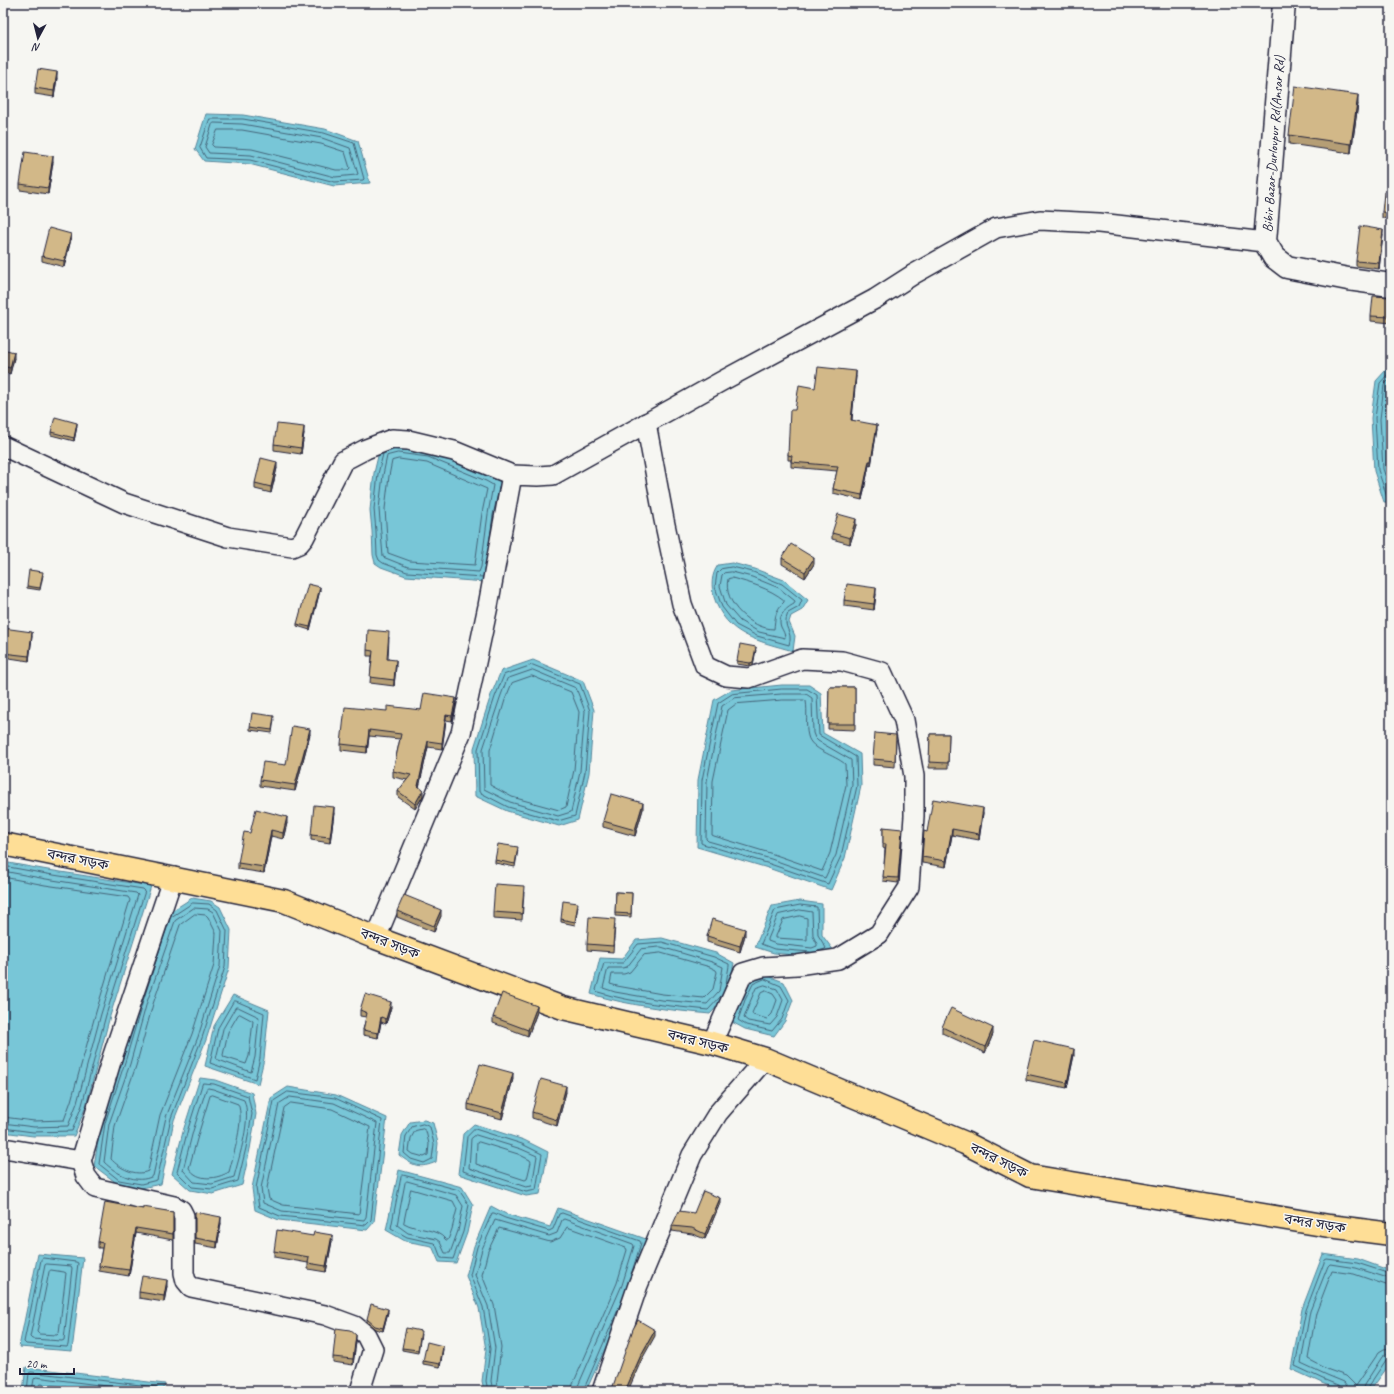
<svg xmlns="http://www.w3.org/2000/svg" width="1394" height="1394" viewBox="0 0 1394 1394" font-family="Caveat,'Noto Sans Bengali',sans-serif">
<rect width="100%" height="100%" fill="#f6f6f2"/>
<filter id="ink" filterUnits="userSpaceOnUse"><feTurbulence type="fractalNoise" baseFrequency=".025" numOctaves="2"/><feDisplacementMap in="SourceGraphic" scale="8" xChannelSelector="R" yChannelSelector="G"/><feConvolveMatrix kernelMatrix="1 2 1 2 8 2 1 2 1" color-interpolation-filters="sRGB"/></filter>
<g filter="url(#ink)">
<g fill="#78c6d7" stroke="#568499">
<path d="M206,114L243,115L325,129L358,141L370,183L334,186L249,164L204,161L195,149Z"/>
<path d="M1391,369V502H1384L1374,471L1371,418L1376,381L1386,370Z"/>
<path d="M385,446L430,448L503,480L486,582L406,576L381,567L375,563L373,555L372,531L370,510L374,473L379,452Z"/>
<path d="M732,563L755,569L784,580L808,600L802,610L791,616L789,622L795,636L793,651C759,641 726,636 714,597C711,586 711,575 718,565Z"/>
<path d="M533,660L583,681L594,710L589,773L578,820L559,826L507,811L475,796L474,748L491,695L501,671Z"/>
<path d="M782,685H809L821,693L823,733L860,754L861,786L845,858L831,890L768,868L697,847L698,780L714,700L731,690Z"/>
<path d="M3,862L48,870L151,886L110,1016L86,1106L74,1136H33L3,1132Z"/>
<path d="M192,898L211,901L220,907L231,930L229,968L206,1040L174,1120L161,1184L141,1188L118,1184L94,1166L101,1123L121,1061L139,1000L167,914Z"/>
<path d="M800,901L822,904V935L834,951L813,957L774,953L755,947L772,906Z"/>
<path d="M662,938L716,953L734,963L727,996L710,1014C670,1010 630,1006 591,994L600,958L622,959L636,940Z"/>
<path d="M765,975L784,982L793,1000L785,1021L774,1036L745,1029L732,1022L741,998L750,981Z"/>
<path d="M233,995L269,1010L264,1059L258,1084L205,1066L214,1026Z"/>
<path d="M200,1078L215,1080L252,1093L256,1114L250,1149L242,1185L213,1194L190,1190L172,1174L184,1128Z"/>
<path d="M288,1087L336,1095L387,1118L374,1222L367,1230L279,1220L255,1210L252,1188L271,1098Z"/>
<path d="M424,1120L433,1123L438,1143L436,1162C420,1169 413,1166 399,1155L402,1135L410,1122Z"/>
<path d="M474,1124L524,1140L548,1152L540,1194L526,1196L458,1174L463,1134Z"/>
<path d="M399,1170L462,1187L473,1205L467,1233L456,1263L439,1262L432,1246L405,1241L386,1230Z"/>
<path d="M491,1206L506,1214L550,1227L558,1208L646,1239L631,1288L613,1331L586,1391H484L482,1381L486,1350L479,1308L466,1276L474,1246Z"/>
<path d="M38,1254L83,1258L72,1351L19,1347Z"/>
<path d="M1323,1254L1358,1259L1391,1271V1355L1389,1365L1370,1391H1344L1324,1384L1291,1369L1302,1309Z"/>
<path d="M26,1367L165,1384L163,1391H23Z"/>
</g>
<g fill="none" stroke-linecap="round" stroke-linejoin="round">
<g stroke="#446479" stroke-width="1">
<path d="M210,119H243L324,133L354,143L364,179L363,180L335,182L250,160L206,158L200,148Z"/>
<path d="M214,123L242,124L322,138L350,148L358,174L356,175L335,177L251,155L209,153L205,147L212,125Z"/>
<path d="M218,130H242L321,144L345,152L350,168L348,170H336L252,149L214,147L212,145Z"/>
<path d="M1391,373L1388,374L1380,383L1375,418L1378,470L1387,497L1391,498"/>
<path d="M1391,378L1384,385L1380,419L1383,469L1391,493"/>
<path d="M1391,387L1386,419L1388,468L1391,476"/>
<path d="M398,453L428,457L486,481L493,485L488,514L481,567L479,572L408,567L383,557L379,509L383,475L387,456Z"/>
<path d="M383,454L378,474L374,509L376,531L377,555L379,560L383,563L407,572L483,577"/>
<path d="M399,459L427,463L487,489L482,513L475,565L410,561L388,553L385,509L389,476L392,461Z"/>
<path d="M490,538L493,515L499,489"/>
<path d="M732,567L753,572L782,584L802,600L799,607L788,613C781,629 794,630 789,645L757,636L736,625L722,607L715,587L717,573L721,569Z"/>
<path d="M732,572L752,577L779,588L795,601L794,604C786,608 777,616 781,627C783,631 785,634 785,638L759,632L740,621L726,605L720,586L722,575L724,573Z"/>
<path d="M732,578C750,583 769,588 784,600V602C775,610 775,619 774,629C752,629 722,603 728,579Z"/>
<path d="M533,665L580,684L590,711L585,772L575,816L558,821L508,807L479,792L478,749L495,697L504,675Z"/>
<path d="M533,670L576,688L585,711L580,771L571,812L558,816L510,802L484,789L483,749L500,698L507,679Z"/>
<path d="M532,676L571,692L579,712L574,770L566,807L559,810L512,797L490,785V750L505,700L512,683Z"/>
<path d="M782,689H807L817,695L819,735L856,757L857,786L841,856L828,884L770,864L703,844L701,843L702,780L718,703L732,694Z"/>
<path d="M782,694H806L812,698L813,733L815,738L818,741L851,760L852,785L836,855L825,878L771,859L708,841L706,839L707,781L722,706L734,698Z"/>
<path d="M783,700H804L806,701C808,712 805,725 808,736C811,750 835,755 845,764L846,785L830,853L822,871L773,854L714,836L712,835L713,781L728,710L736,704Z"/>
<path d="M3,866L47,874L143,889L145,891L106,1015L82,1105L72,1131L33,1132L3,1128"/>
<path d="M3,871L46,879L136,893L138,895L101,1014L77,1103L68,1126L34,1127L3,1123"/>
<path d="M3,877L45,885L128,897L130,900L96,1012L71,1101L64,1120L34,1121L3,1117"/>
<path d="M193,903L209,904L217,910L227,931L225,967L202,1038L171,1118L157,1180L141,1184L119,1180L99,1164L105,1123L125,1062L143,1001L170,918Z"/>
<path d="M194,908L208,909L213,912L222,931L220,966L198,1037L166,1117L153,1176C137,1185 116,1174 104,1162L109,1124L130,1064L147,1002L175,921Z"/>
<path d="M800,910L812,912L813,936L817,944V946L812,948L776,944L768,941V939L778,915Z"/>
<path d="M195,914L206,915L208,917L216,933L214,965L192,1034L160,1115L148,1171C136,1177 119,1168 111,1159L115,1126L136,1066L153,1004L180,925Z"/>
<path d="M800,916L807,918V940L776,938V936L783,920Z"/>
<path d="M661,947L712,962L723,967L719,991L707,1004L661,1000L615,992L603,988L608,968H622L627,967L641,949Z"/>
<path d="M810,952L774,949L761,944L775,910L800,905L817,907L818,935L826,948L825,949L818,951"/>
<path d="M661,953L710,967L716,970L717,972L713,989L704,998L662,994L617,986L610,984L612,974H624L630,972L644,955Z"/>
<path d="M765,979L781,986L789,1000L782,1019L772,1031L746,1025L738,1020L745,1000L753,984Z"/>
<path d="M765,985L777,989L783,1000L777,1017L770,1025L748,1021L744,1018L750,1002L756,988Z"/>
<path d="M766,991L773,994L777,1000L772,1014L767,1019L753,1015L752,1013L761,993Z"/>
<path d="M721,996L708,1010C671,1006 633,1003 598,992L596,990L604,963H623L638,944L662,942L714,957L729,964V966L725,989"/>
<path d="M234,1001H236L264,1013L260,1058L255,1079L210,1063L218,1028Z"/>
<path d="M236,1007H238L259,1017L255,1057L251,1072L216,1059L223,1029Z"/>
<path d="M240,1014L253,1021L249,1056L246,1064L224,1057L223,1055L228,1032L238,1015Z"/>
<path d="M203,1083L214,1084L248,1096L252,1114L246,1148L238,1181L212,1189L192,1187L177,1172L188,1129Z"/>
<path d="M208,1088L213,1089L244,1100C252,1118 239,1157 234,1177L212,1184L194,1182L183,1170L193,1131L206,1090Z"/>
<path d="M288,1092L335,1098L382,1120L371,1220L366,1225L280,1216L259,1207L256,1188L274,1101Z"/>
<path d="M213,1095L238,1104C245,1119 233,1156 229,1172C217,1179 198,1182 189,1168L199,1132L210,1096Z"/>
<path d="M290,1097L334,1103L377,1123L366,1217L364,1220L282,1211L263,1203L261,1188L279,1104Z"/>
<path d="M291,1103L332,1109L370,1127L359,1214L283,1205L269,1199L267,1188L284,1108Z"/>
<path d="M423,1124L430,1127L434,1144L432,1159L424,1163L411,1159L404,1153L406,1136L412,1127Z"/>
<path d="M423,1129L426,1131L429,1144L428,1155L424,1157L413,1154L409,1151L411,1138L415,1131Z"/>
<path d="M475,1129L522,1144L542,1154L536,1190L526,1192L463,1171L467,1137Z"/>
<path d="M476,1135L521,1149L537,1156L532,1186L526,1187L469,1168L471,1139Z"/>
<path d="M479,1142L518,1154L530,1160L531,1162L527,1179L525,1180L476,1164L477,1143Z"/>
<path d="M403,1175L459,1190L469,1205L463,1232L453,1259L441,1258L436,1245L434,1243L407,1237L391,1228L401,1177Z"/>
<path d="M407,1181L456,1195L463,1206L458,1231L450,1253H445L440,1242L436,1239L408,1233L397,1225L405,1183Z"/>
<path d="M411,1189L453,1201L457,1209L452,1229L448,1240H446C436,1227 417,1231 404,1223Z"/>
<path d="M43,1258L76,1262L78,1263L68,1345L67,1347L26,1344L24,1342L41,1260Z"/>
<path d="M47,1264L71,1266L72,1268L64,1340L62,1341L32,1339L30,1337L45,1265Z"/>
<path d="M51,1270L64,1272L66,1273L59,1333L57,1335L39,1334L37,1332L49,1272Z"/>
<path d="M1391,1285H1386L1354,1274L1332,1271L1316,1313L1308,1359L1329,1370L1346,1376L1356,1386L1379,1352L1384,1349L1391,1348"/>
<path d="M27,1391L29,1373L31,1372L157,1387L159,1391"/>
<path d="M32,1391L34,1379L36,1377L146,1391"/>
<path d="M38,1391L39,1385L41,1384L97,1391"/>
<path d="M488,1391L486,1381L490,1349L483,1307L470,1275L477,1247L492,1213H494L505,1218L549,1231L553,1229L559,1214L562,1213L640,1241L641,1243L631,1275"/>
<path d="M493,1391L491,1381L495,1348L488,1306L475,1275L482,1249L495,1220L549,1236L557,1233L562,1220L564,1219L633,1244L634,1246L622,1285L578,1386V1391"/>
<path d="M499,1391L497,1381L501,1347L494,1305L482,1275L488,1251L499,1228L550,1242L560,1238L567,1227L626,1248L627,1250L617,1283L573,1384L572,1391"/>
<path d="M583,1391L623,1298"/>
<path d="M1343,1391L1340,1386L1325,1380L1295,1366L1306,1310L1325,1260L1327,1259L1357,1263L1391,1274"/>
<path d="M1348,1391L1347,1386L1344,1382L1327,1375L1301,1363L1310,1311L1328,1266L1330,1264L1356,1268L1391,1279"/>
<path d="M1362,1391L1364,1385L1382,1357L1386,1354H1391"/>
<path d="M1367,1391L1368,1387L1386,1360L1391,1359"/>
</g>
<g stroke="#22223b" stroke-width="22">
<g id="minor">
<path d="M646,423L664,520L682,604L705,666L726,676L749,678L802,659L842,661L882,672L904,720L914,776V816L909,887L879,934L838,959L797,965L763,967L743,973L712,1043"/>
<path d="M3,446L124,503L228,537L292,547L299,544L304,538L343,461L366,449L392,439L408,440L454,451L512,475"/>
<path d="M376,938L461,733L488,606L512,475L538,476L553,475L722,381L875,299L914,274L996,228L1040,220L1099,223L1265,242"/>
<path d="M3,1149H10L81,1161L112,1058L173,877"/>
<path d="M81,1161L86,1176L95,1188L174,1206L181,1210L184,1216V1273L186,1281L191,1287L325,1315L355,1326L366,1335L373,1349L360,1391"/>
<path d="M602,1391L638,1285L692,1155L718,1113L765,1059"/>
</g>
</g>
<g stroke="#22223b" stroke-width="25">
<path id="tertiary" d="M1284,3L1265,242L1274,257L1287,267L1348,279L1391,285"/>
</g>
<g stroke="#22223b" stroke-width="25">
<path id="trunk" d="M3,844L284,901L376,938L563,1008L712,1043L765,1059L965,1143L1030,1176L1329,1226L1391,1234"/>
</g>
<use href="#minor" stroke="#f6f6f2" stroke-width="19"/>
<use href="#tertiary" stroke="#f6f6f2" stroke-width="22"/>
<use href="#trunk" stroke="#fede96" stroke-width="22"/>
</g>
<g fill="#b59e75" stroke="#22223b">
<path d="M57,78L54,97L35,94V88Z"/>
<path d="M1358,104L1351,153L1289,144V135Z"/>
<path d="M53,162L48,194L20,190V184Z"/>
<path d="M1391,193V219L1382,218V212Z"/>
<path d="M1383,235L1379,269L1356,266V261Z"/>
<path d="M71,239L64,267L42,261V256Z"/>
<path d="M1391,297V323L1371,321V316Z"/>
<path d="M3,349L14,358L10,374L3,372Z"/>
<path d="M856,376L852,420L877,429L871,466L869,465L862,500L833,493V489L837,471L791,467V460H788V455L795,410L815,388Z"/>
<path d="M77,426L74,441L51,435V432Z"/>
<path d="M304,433L301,454L274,450V444Z"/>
<path d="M277,468L271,493L255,489V483Z"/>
<path d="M856,525L850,544L832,539V533Z"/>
<path d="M782,558L814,564L805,578L782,564Z"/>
<path d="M43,575L40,590L27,588V586Z"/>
<path d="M320,590L310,630L297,626V624Z"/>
<path d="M876,594L874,610L844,606V600Z"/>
<path d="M3,628L32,636L29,661L3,657Z"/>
<path d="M389,637L388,659L396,666L394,686L370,683L372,656H367V650Z"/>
<path d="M756,650L753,665L750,666L737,664V661Z"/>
<path d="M829,687H855V730L828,729Z"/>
<path d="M456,704L452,721L446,720L442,749L428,747L419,787L423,796L415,809L398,797V791L407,780L393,777V771L400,739L369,736L367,753L341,750V744L387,711L421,710Z"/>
<path d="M274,719L272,733L250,730V727Z"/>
<path d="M310,734L295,791L260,786V780L286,765Z"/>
<path d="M930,734H949L948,768H929Z"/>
<path d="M896,740L895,767L873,765V759Z"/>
<path d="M643,809L635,836L603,827V821Z"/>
<path d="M334,813L330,843L311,840V835Z"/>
<path d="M983,813L979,840L952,835L946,867L922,863V857L927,832Z"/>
<path d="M287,823L283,839L271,836L264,873L238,869V863L250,833Z"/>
<path d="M883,827L902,833L898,883L883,881L885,849L883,848Z"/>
<path d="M518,850L515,867L495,863V860Z"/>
<path d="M524,892L522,920L493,918V912Z"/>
<path d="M616,892L632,893L631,917L615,916Z"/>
<path d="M578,906L575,925L561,922V919Z"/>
<path d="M397,911L441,916L434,932L397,917Z"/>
<path d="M615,925L613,952L587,950V944Z"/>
<path d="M745,935L740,952L707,942V936Z"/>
<path d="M391,1007L386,1024L381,1022L378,1038L363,1035V1030L366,1017L360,1016V1010Z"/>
<path d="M537,1012L528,1036L493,1023V1017Z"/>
<path d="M942,1027L993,1034L985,1053L942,1033Z"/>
<path d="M1074,1055L1067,1088L1026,1080V1074Z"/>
<path d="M513,1079L502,1119L468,1110V1104Z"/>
<path d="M566,1092L557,1126L532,1118V1112Z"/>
<path d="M720,1203L705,1239L692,1234L672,1231V1226L694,1213Z"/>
<path d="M143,1209L173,1212V1240L136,1233L129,1276L99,1271V1266L102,1248H98V1242Z"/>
<path d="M195,1212L221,1223L217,1248L195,1244Z"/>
<path d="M313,1236L332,1241L326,1272L308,1269V1263L274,1257V1251Z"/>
<path d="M167,1286L164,1302L139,1298V1292Z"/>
<path d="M388,1312L383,1331L375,1329L367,1322V1319Z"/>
<path d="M421,1334L418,1353L402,1350V1348Z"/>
<path d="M356,1341L353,1365L333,1362V1357Z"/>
<path d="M443,1349L440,1367L423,1364V1361Z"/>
</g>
<g fill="#93815f" stroke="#22223b">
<path d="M57,72V78L54,97V91Z"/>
<path d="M1358,95V104L1351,153V144Z"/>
<path d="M53,156V162L48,194V188Z"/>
<path d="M1383,230V235L1379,269V263Z"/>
<path d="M71,234V239L64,267V261Z"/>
<path d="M14,352V358L10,374V368Z"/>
<path d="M856,371V376L851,425V420Z"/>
<path d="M77,423V426L74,441V438Z"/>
<path d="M877,425V429L871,466V461Z"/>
<path d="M304,427V433L301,454V448Z"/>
<path d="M869,461V465L862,500V495Z"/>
<path d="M277,462V468L271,493V487Z"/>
<path d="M856,519V525L850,544V538Z"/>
<path d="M814,558V564L805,578V572Z"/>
<path d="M320,587V590L310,630V627Z"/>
<path d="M876,588V594L874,610V604Z"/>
<path d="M32,632V636L29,661V656Z"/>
<path d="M756,647L753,665L750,666V663Z"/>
<path d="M396,660V666L394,686V680Z"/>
<path d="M456,698V704L452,721V716Z"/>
<path d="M446,715V720L442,749V743Z"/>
<path d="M310,729V734L295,791V785Z"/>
<path d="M369,730V736L367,753V747Z"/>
<path d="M428,741V747L418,792V786Z"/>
<path d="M423,790V796L415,809V804Z"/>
<path d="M643,803V809L635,836V830Z"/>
<path d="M334,807V813L330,843V837Z"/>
<path d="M983,808V813L979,840V834Z"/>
<path d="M287,817V823L283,839V833Z"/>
<path d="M952,829V835L946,867V861Z"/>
<path d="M271,830V836L264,873V867Z"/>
<path d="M441,910V916L434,932V926Z"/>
<path d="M745,929V935L740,952V946Z"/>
<path d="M391,1002V1007L386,1024V1019Z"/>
<path d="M537,1006V1012L528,1036V1030Z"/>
<path d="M381,1017V1022L378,1038V1033Z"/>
<path d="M993,1028V1034L985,1053V1047Z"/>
<path d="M1074,1049V1055L1067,1088V1083Z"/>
<path d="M513,1073V1079L502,1119V1113Z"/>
<path d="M566,1086V1092L557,1126V1120Z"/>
<path d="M720,1198V1203L705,1239V1234Z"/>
<path d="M221,1217V1223L217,1248V1242Z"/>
<path d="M136,1228V1233L129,1276V1270Z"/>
<path d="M332,1235V1241L326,1272V1266Z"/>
<path d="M167,1280V1286L164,1302V1296Z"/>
<path d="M388,1309V1312L383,1331V1328Z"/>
<path d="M655,1330V1336L641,1361L628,1391H625L641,1355Z"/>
<path d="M356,1335V1341L353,1365V1359Z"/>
<path d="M443,1346V1349L440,1367V1364Z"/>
</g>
<g fill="#d2b888" stroke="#22223b">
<path d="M38,69L57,72L54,91L35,88Z"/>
<path d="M1295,86L1358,95L1351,144L1289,135Z"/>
<path d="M25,152L53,156L48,188L20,184Z"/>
<path d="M1384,192L1391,193V213L1382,212Z"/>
<path d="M1360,226L1383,230L1379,263L1356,261Z"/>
<path d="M49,228L71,234L64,261L42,256Z"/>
<path d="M1373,296L1391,297V317L1371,316Z"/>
<path d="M3,349L14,352L10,368L3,366Z"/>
<path d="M818,367L856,371L851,420L877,425L871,461H869L862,495L833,489L838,466L791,462L792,456L788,455L790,410H795L799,385L815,388Z"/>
<path d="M55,417L77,423L74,438L51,432Z"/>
<path d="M277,424L304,427L301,448L274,444Z"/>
<path d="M261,458L277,462L271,487L255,483Z"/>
<path d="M838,514L856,519L850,538L832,533Z"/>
<path d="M791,544L814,558L805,572L782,558Z"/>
<path d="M29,570L43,572L40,588L27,586Z"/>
<path d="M308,584L320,587L310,627L297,624Z"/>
<path d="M847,584L876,588L874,604L844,600Z"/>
<path d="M3,628L32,632L29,656L3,653Z"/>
<path d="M368,630L389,632L387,659L396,660L394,680L370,677L373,651L367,650Z"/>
<path d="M740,644L756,647L753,662L750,663L737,661Z"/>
<path d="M829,687H855V724H828Z"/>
<path d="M424,693L456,698L452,716L446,715L442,743L428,741L418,786L423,790L415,804L398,791L411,775L393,771L401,734L369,730L367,747L341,744L345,707L387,711V706L421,710Z"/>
<path d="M252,713L274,716L272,730L250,727Z"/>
<path d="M292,726L310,729L295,785L260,780L263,762L286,765Z"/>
<path d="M875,733L896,735L895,761L873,759Z"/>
<path d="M930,734H949L948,763L929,762Z"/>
<path d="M611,794L643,803L635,830L603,821Z"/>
<path d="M933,799L983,808L979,834L952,829L946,861L922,857L924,831L927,832Z"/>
<path d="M314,805L334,807L330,837L311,835Z"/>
<path d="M256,809L287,817L283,833L271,830L264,867L238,863L244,832L250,833Z"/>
<path d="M883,827L902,829L898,878L883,877L886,844H883Z"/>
<path d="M498,844L518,847L515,864L495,860Z"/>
<path d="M495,884L524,886L522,914L493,912Z"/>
<path d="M616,892L632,893L631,914L615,913Z"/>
<path d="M404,895L441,910L434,926L397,911Z"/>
<path d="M563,901L578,903L575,922L561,919Z"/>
<path d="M589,917L615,919L613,946L587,944Z"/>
<path d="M712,919L745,929L740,946L707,936Z"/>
<path d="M502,993L537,1006L528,1030L493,1017Z"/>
<path d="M365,994L391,1002L386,1019L381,1017L378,1033L363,1030L367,1013L360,1010Z"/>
<path d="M951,1008L993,1028L985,1047L942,1027Z"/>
<path d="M1034,1040L1074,1049L1067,1083L1026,1074Z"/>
<path d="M480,1064L513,1073L502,1113L468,1104Z"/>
<path d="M541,1079L566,1086L557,1120L532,1112Z"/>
<path d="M703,1191L720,1198L705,1234L692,1228L672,1226L679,1211L694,1213Z"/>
<path d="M105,1202L143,1209V1207L173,1212V1234L136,1228L129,1270L99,1266L103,1243L98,1242Z"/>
<path d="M195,1212L221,1217L217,1242L195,1238Z"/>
<path d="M277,1230L313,1236L314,1232L332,1235L326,1266L308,1263L309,1257L274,1251Z"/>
<path d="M142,1276L167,1280L164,1296L139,1292Z"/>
<path d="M371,1304L388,1309L383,1328L375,1326L367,1319Z"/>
<path d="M638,1320L655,1330L641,1355L625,1391H611L612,1389L633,1329Z"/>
<path d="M336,1328L350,1330L356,1335L353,1359L333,1357Z"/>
<path d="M406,1328L421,1331L418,1350L402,1348Z"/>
<path d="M427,1342L443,1346L440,1364L423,1361Z"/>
</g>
</g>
<g text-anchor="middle" stroke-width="3" stroke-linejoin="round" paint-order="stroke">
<g font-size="14" fill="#22223b" stroke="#f6f6f2">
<text transform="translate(1273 144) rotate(-86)" y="5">Bibir Bazar-Durlovpur Rd(Ansar Rd)</text>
<text transform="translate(78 859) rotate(11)" y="5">বন্দর সড়ক</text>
<text transform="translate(390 943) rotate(21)" y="5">বন্দর সড়ক</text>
<text transform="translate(698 1041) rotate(14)" y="5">বন্দর সড়ক</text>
<text transform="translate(999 1160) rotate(26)" y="5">বন্দর সড়ক</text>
<text transform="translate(1315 1223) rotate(9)" y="5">বন্দর সড়ক</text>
</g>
</g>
<rect width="1394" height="1394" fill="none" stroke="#f6f6f2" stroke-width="16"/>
<rect x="8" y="8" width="1378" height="1378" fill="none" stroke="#22223b" stroke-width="1.5" filter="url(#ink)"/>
<g transform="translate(38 38) rotate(187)" stroke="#f6f6f2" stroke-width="3" paint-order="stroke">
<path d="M0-3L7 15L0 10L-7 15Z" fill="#22223b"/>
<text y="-6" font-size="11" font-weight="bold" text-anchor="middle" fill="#22223b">N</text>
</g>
<path d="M20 1368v6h54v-6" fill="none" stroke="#22223b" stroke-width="2"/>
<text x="26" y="1368" font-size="12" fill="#22223b" stroke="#f6f6f2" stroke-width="3" paint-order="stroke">20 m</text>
</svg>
